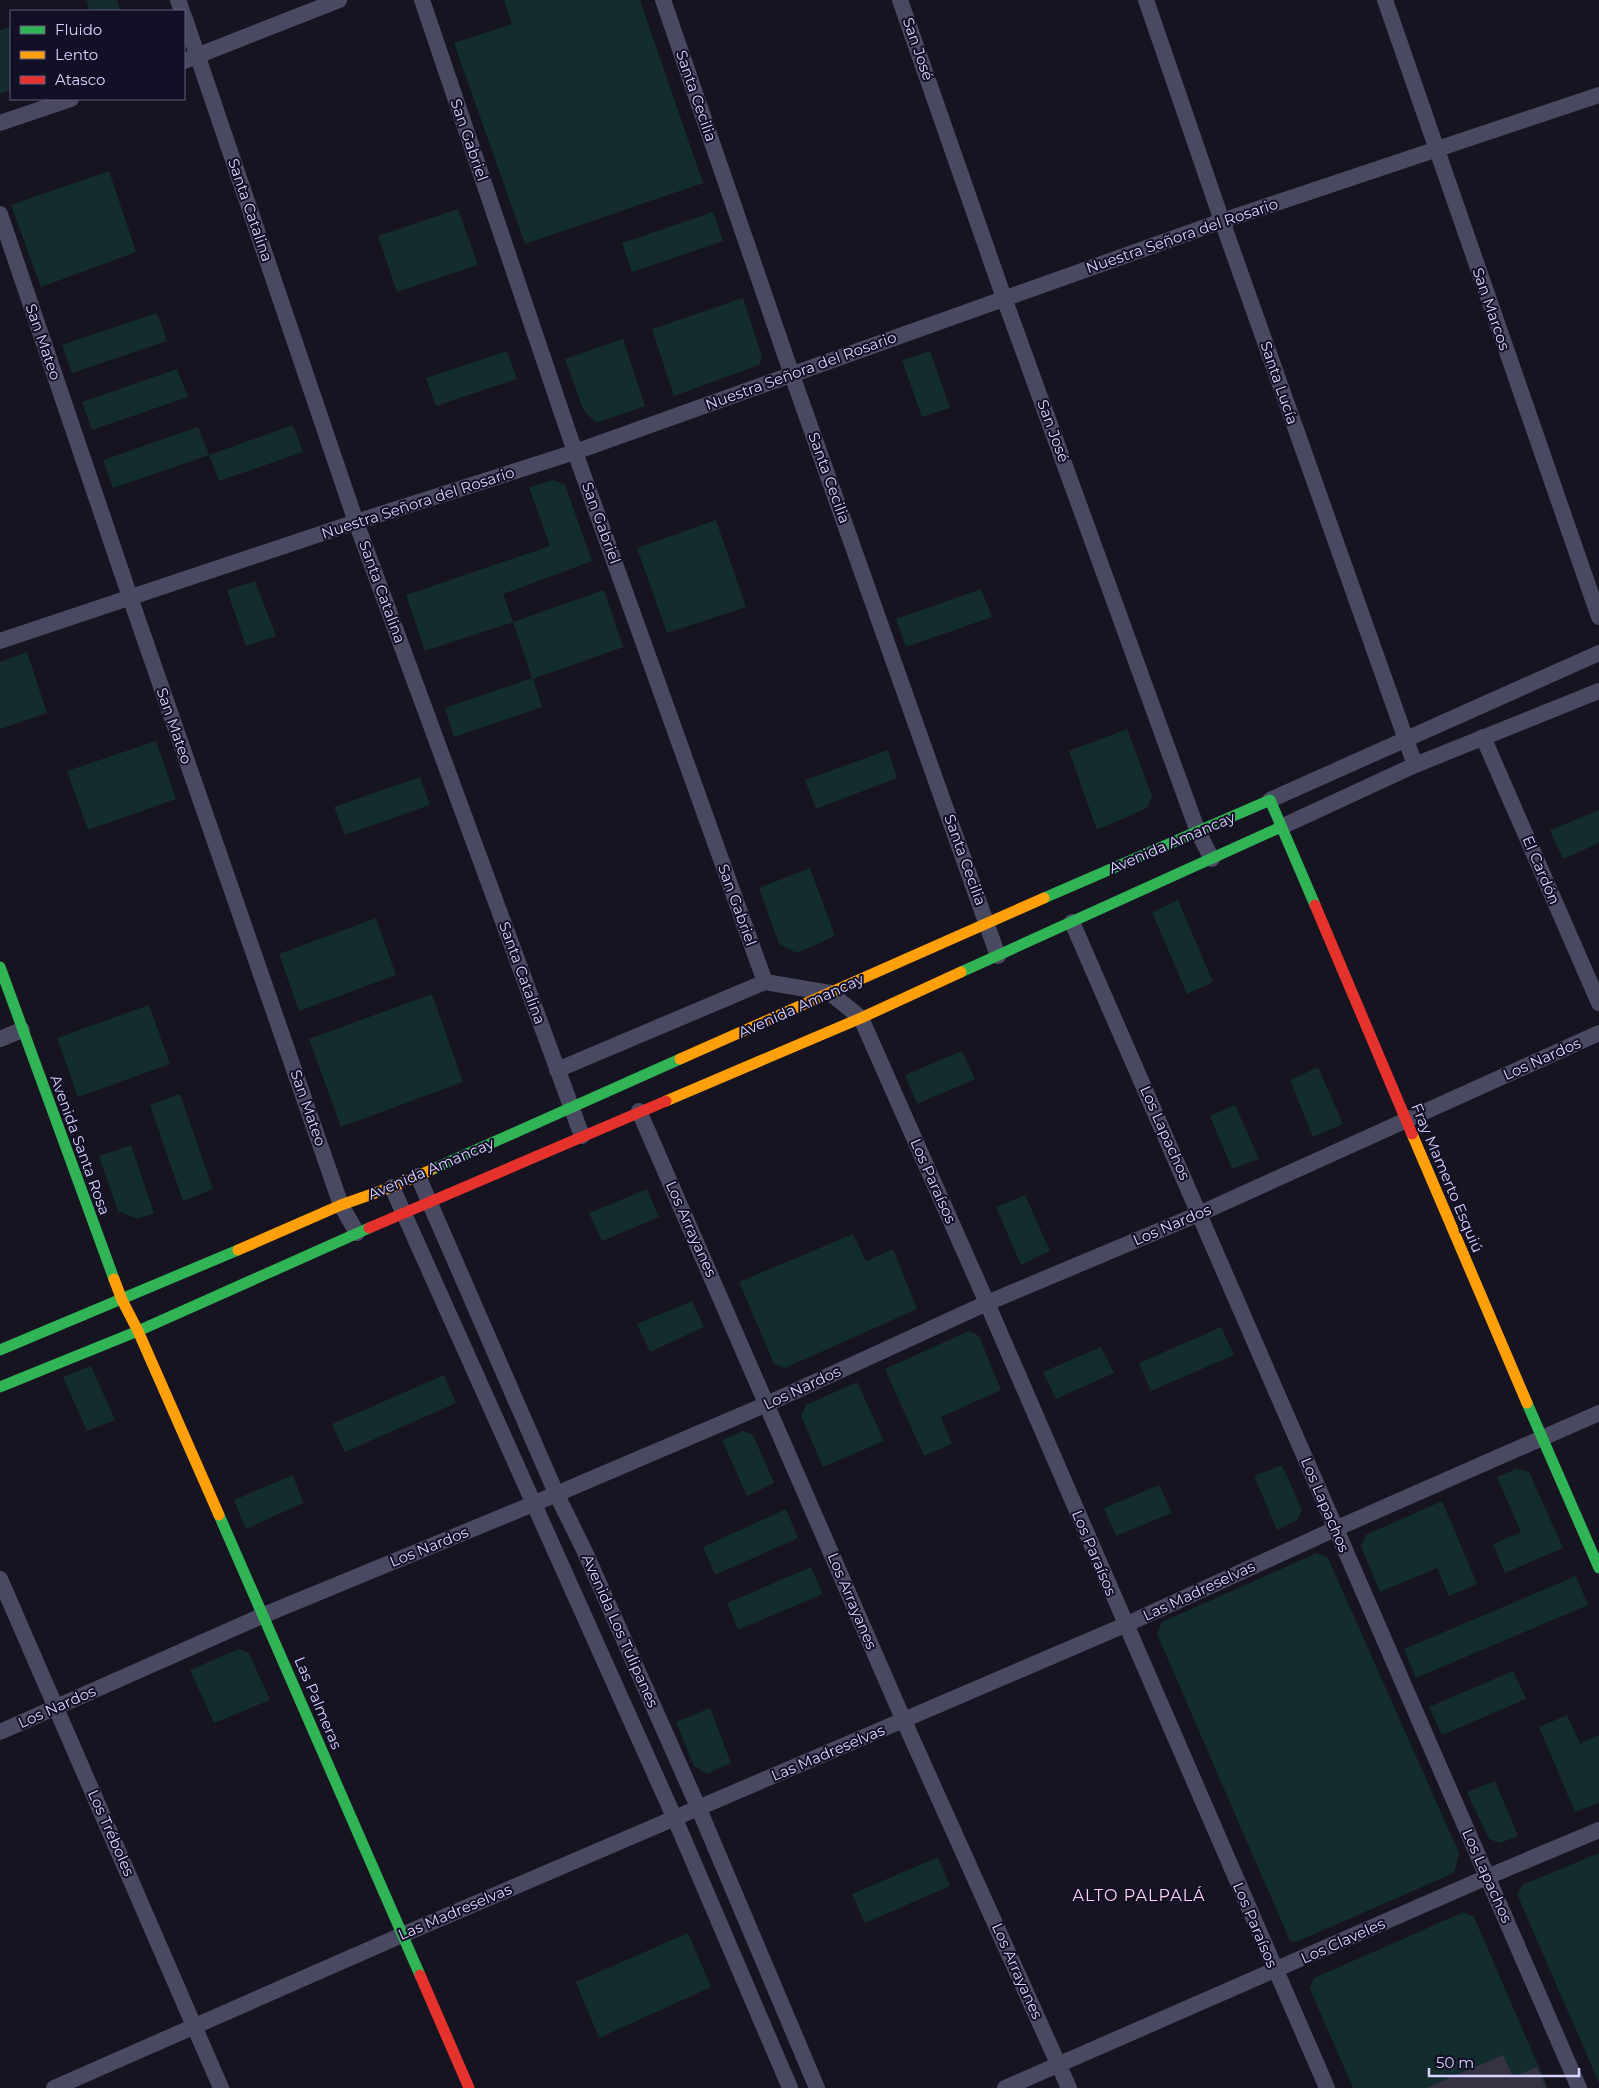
<svg xmlns="http://www.w3.org/2000/svg" width="1599" height="2088" viewBox="0 0 1599 2088" font-family="Montserrat,sans-serif">
<rect width="100%" height="100%" fill="#161421"/>
<g fill="#132c2d">
<path d="M89,0H117L121,11H90L86,1Z"/>
<path d="M504,0H640L703,183L525,244L454,43L512,24Z"/>
<path d="M11,27V90L0,94V30Z"/>
<path d="M109,171L136,252L41,287L11,205Z"/>
<path d="M458,209L478,265L397,292L378,236Z"/>
<path d="M713,212L723,241L632,272L622,243Z"/>
<path d="M743,298L762,357L759,365L674,396L652,329Z"/>
<path d="M157,313L167,341L72,373L62,345Z"/>
<path d="M623,339L645,406L596,423L583,409L565,359Z"/>
<path d="M507,351L517,379L436,406L426,378Z"/>
<path d="M930,351L950,408L922,417L902,360Z"/>
<path d="M177,369L188,397L92,430L82,402Z"/>
<path d="M293,425L303,452L219,481L209,455L113,488L103,460L198,427L209,455Z"/>
<path d="M554,480L565,485L592,561L503,594L513,622L604,590L623,647L533,679L542,707L454,737L445,708L532,678L513,622L425,651L406,595L550,546L529,487Z"/>
<path d="M716,520L746,607L667,633L637,548Z"/>
<path d="M255,581L276,636L246,646L227,590Z"/>
<path d="M981,589L992,617L906,647L896,619Z"/>
<path d="M27,652L47,713L0,729V662Z"/>
<path d="M1127,729L1152,796L1147,808L1097,830L1069,751Z"/>
<path d="M156,741L176,799L88,830L67,771Z"/>
<path d="M888,750L897,778L816,809L805,780Z"/>
<path d="M420,777L430,805L345,835L334,807Z"/>
<path d="M1599,810V843L1563,859L1550,830Z"/>
<path d="M810,868L835,936L797,953L779,944L759,888Z"/>
<path d="M1178,900L1213,982L1187,994L1152,912Z"/>
<path d="M376,918L396,975L299,1011L279,954Z"/>
<path d="M432,994L463,1082L341,1127L309,1039Z"/>
<path d="M149,1005L170,1064L78,1097L57,1038Z"/>
<path d="M962,1051L975,1079L917,1104L905,1075Z"/>
<path d="M1318,1067L1343,1124L1313,1137L1290,1080Z"/>
<path d="M180,1094L213,1189L183,1201L150,1105Z"/>
<path d="M1235,1105L1259,1159L1232,1169L1210,1116Z"/>
<path d="M131,1145L154,1213L138,1219L118,1211L99,1156Z"/>
<path d="M647,1189L659,1217L602,1241L589,1213Z"/>
<path d="M1025,1195L1050,1251L1021,1265L996,1207Z"/>
<path d="M853,1234L866,1261L893,1249L917,1309L785,1368L774,1364L739,1282Z"/>
<path d="M692,1301L704,1327L650,1352L637,1324Z"/>
<path d="M1221,1327L1234,1355L1151,1391L1139,1363Z"/>
<path d="M969,1331L979,1336L1001,1390L941,1417L952,1444L924,1456L885,1369Z"/>
<path d="M1101,1347L1114,1373L1056,1399L1043,1372Z"/>
<path d="M91,1366L115,1420L87,1431L63,1377Z"/>
<path d="M444,1375L456,1403L345,1452L332,1424Z"/>
<path d="M857,1382L884,1441L823,1467L801,1416L806,1405Z"/>
<path d="M743,1431L753,1435L774,1483L747,1496L722,1440Z"/>
<path d="M1282,1465L1302,1510L1297,1520L1277,1530L1254,1476Z"/>
<path d="M1516,1469L1529,1472L1563,1548L1505,1573L1493,1544L1521,1532L1497,1477Z"/>
<path d="M293,1475L303,1503L246,1529L234,1500Z"/>
<path d="M1159,1485L1172,1513L1116,1536L1104,1508Z"/>
<path d="M1442,1501L1477,1584L1449,1596L1437,1568L1380,1592L1361,1546L1366,1535Z"/>
<path d="M786,1509L798,1538L715,1575L703,1547Z"/>
<path d="M1317,1553L1328,1558L1459,1853L1454,1873L1296,1942L1290,1941L1157,1634L1162,1622Z"/>
<path d="M811,1567L823,1594L738,1630L727,1603Z"/>
<path d="M1576,1576L1588,1605L1416,1678L1404,1649Z"/>
<path d="M239,1649L249,1653L270,1700L214,1723L190,1670Z"/>
<path d="M1513,1671L1526,1699L1442,1735L1429,1707Z"/>
<path d="M710,1708L731,1763L707,1774L694,1766L676,1722Z"/>
<path d="M1567,1715L1580,1744L1599,1735V1803L1575,1812L1539,1727Z"/>
<path d="M1495,1781L1518,1836L1500,1843L1489,1839L1467,1792Z"/>
<path d="M1599,1853V2083L1517,1894L1522,1885Z"/>
<path d="M938,1857L950,1886L865,1923L852,1894Z"/>
<path d="M1464,1912L1474,1917L1548,2088H1353L1310,1989L1314,1978Z"/>
<path d="M688,1933L711,1987L599,2038L576,1982Z"/>
</g>
<path fill="#343243" d="M1503,2055L1513,2077L1537,2067L1546,2088H1426Z"/>
<g fill="none" stroke-linecap="round" stroke-linejoin="round">
<g stroke="#4a4962" stroke-width="16">
<path d="M178,0L182,11"/>
<path d="M422,0L575,452L765,982L830,993L861,1018L987,1303L1327,2088"/>
<path d="M663,0L792,375L998,956"/>
<path d="M900,0L1004,298L1198,832L1212,859"/>
<path d="M1146,0L1222,221L1415,765"/>
<path d="M1385,0L1599,617"/>
<path d="M184,16L356,522L582,1136"/>
<path d="M184,61L339,0"/>
<path d="M0,123L71,99"/>
<path d="M0,214L130,597L341,1205L357,1233"/>
<path d="M0,641L356,522L575,452L1222,221L1599,95"/>
<path d="M1483,737L1599,1003"/>
<path d="M1270,800L1599,653"/>
<path d="M1281,827L1415,765L1599,691"/>
<path d="M1072,922C1243,1309 1410,1699 1579,2088"/>
<path d="M0,1039L22,1030"/>
<path d="M557,1070L765,982"/>
<path d="M639,1111L904,1721L1069,2088"/>
<path d="M418,1176L556,1493L585,1552L699,1809L817,2088"/>
<path d="M392,1187L675,1819L790,2088"/>
<path d="M0,1579L221,2088"/>
<path d="M0,1732L264,1615L533,1504L767,1404L987,1303L1201,1213L1599,1033"/>
<path d="M54,2088L402,1935L1125,1625L1335,1529L1599,1413"/>
<path d="M1005,2088L1487,1877L1599,1830"/>
</g>
<g stroke="#30b455" stroke-width="11">
<path d="M1044,898L1270,800L1315,905"/>
<path d="M0,967L114,1279"/>
<path d="M961,972L1281,827"/>
<path d="M431,1170L680,1059"/>
<path d="M0,1350L238,1250"/>
<path d="M0,1387L138,1331L369,1228"/>
<path d="M1527,1403L1599,1568"/>
<path d="M219,1515L420,1975"/>
</g>
<g stroke="#ff9f0a" stroke-width="11">
<path d="M680,1059L1044,898"/>
<path d="M666,1101L861,1018L961,972"/>
<path d="M1412,1134L1527,1403"/>
<path d="M238,1250L341,1205L392,1187L431,1170"/>
<path d="M114,1279L122,1300L138,1331L219,1515"/>
</g>
<g stroke="#e5322d" stroke-width="11">
<path d="M1315,905L1412,1134"/>
<path d="M369,1228L666,1101"/>
<path d="M420,1975L469,2088"/>
</g>
</g>
<g text-anchor="middle" stroke-width="4" stroke-linejoin="round" paint-order="stroke">
<g font-size="15" fill="#d9d4ff" stroke="#130f26">
<text transform="translate(918 49) rotate(71)" y="5">San José</text>
<text transform="translate(696 96) rotate(71)" y="5">Santa Cecilia</text>
<text transform="translate(469 140) rotate(71)" y="5">San Gabriel</text>
<text transform="translate(250 210) rotate(71)" y="5">Santa Catalina</text>
<text transform="translate(1182 236) rotate(-19)" y="5">Nuestra Señora del Rosario</text>
<text transform="translate(1491 309) rotate(71)" y="5">San Marcos</text>
<text transform="translate(43 342) rotate(71)" y="5">San Mateo</text>
<text transform="translate(801 371) rotate(-20)" y="5">Nuestra Señora del Rosario</text>
<text transform="translate(1279 383) rotate(71)" y="5">Santa Lucía</text>
<text transform="translate(1053 431) rotate(70)" y="5">San José</text>
<text transform="translate(829 478) rotate(70)" y="5">Santa Cecilia</text>
<text transform="translate(418 503) rotate(-18)" y="5">Nuestra Señora del Rosario</text>
<text transform="translate(601 523) rotate(70)" y="5">San Gabriel</text>
<text transform="translate(382 592) rotate(70)" y="5">Santa Catalina</text>
<text transform="translate(174 726) rotate(71)" y="5">San Mateo</text>
<text transform="translate(1172 843) rotate(-23)" y="5">Avenida Amancay</text>
<text transform="translate(965 860) rotate(70)" y="5">Santa Cecilia</text>
<text transform="translate(1541 870) rotate(67)" y="5">El Cardón</text>
<text transform="translate(737 905) rotate(70)" y="5">San Gabriel</text>
<text transform="translate(522 973) rotate(70)" y="5">Santa Catalina</text>
<text transform="translate(801 1006) rotate(-24)" y="5">Avenida Amancay</text>
<text transform="translate(1542 1059) rotate(-24)" y="5">Los Nardos</text>
<text transform="translate(308 1108) rotate(71)" y="5">San Mateo</text>
<text transform="translate(1165 1133) rotate(66)" y="5">Los Lapachos</text>
<text transform="translate(80 1145) rotate(70)" y="5">Avenida Santa Rosa</text>
<text transform="translate(431 1169) rotate(-23)" y="5">Avenida Amancay</text>
<text transform="translate(1447 1178) rotate(67)" y="5">Fray Mamerto Esquiú</text>
<text transform="translate(933 1181) rotate(66)" y="5">Los Paraísos</text>
<text transform="translate(1172 1225) rotate(-23)" y="5">Los Nardos</text>
<text transform="translate(691 1229) rotate(66)" y="5">Los Arrayanes</text>
<text transform="translate(802 1388) rotate(-25)" y="5">Los Nardos</text>
<text transform="translate(1325 1505) rotate(67)" y="5">Los Lapachos</text>
<text transform="translate(429 1547) rotate(-22)" y="5">Los Nardos</text>
<text transform="translate(1094 1553) rotate(67)" y="5">Los Paraísos</text>
<text transform="translate(1199 1591) rotate(-25)" y="5">Las Madreselvas</text>
<text transform="translate(852 1601) rotate(67)" y="5">Los Arrayanes</text>
<text transform="translate(620 1631) rotate(66)" y="5">Avenida Los Tulipanes</text>
<text transform="translate(318 1703) rotate(67)" y="5">Las Palmeras</text>
<text transform="translate(57 1707) rotate(-24)" y="5">Los Nardos</text>
<text transform="translate(828 1753) rotate(-23)" y="5">Las Madreselvas</text>
<text transform="translate(111 1833) rotate(66)" y="5">Los Tréboles</text>
<text transform="translate(1487 1876) rotate(66)" y="5">Los Lapachos</text>
<text transform="translate(455 1912) rotate(-23)" y="5">Las Madreselvas</text>
<text transform="translate(1255 1925) rotate(67)" y="5">Los Paraísos</text>
<text transform="translate(1343 1941) rotate(-24)" y="5">Los Claveles</text>
<text transform="translate(1017 1971) rotate(66)" y="5">Los Arrayanes</text>
</g>
<g font-size="16" letter-spacing="1" fill="#ffd6f0" stroke="#130f26">
<text x="1139" y="1901">ALTO PALPALÁ</text>
</g>
</g>
<rect x="10" y="10" width="175" height="90" fill="#130f26" stroke="#625e7d"/>
<rect x="20" y="26" width="25" height="8" fill="#30b455" stroke="#625e7d"/>
<text x="55" y="35" font-size="15" fill="#d9d4ff">Fluido</text>
<rect x="20" y="51" width="25" height="8" fill="#ff9f0a" stroke="#625e7d"/>
<text x="55" y="60" font-size="15" fill="#d9d4ff">Lento</text>
<rect x="20" y="76" width="25" height="8" fill="#e5322d" stroke="#625e7d"/>
<text x="55" y="85" font-size="15" fill="#d9d4ff">Atasco</text>
<path d="M1429 2068v8h150v-8" fill="none" stroke="#d9d4ff" stroke-width="2.5"/>
<text x="1436" y="2068" font-size="15" fill="#d9d4ff" stroke="#130f26" stroke-width="4" paint-order="stroke">50 m</text>
</svg>
